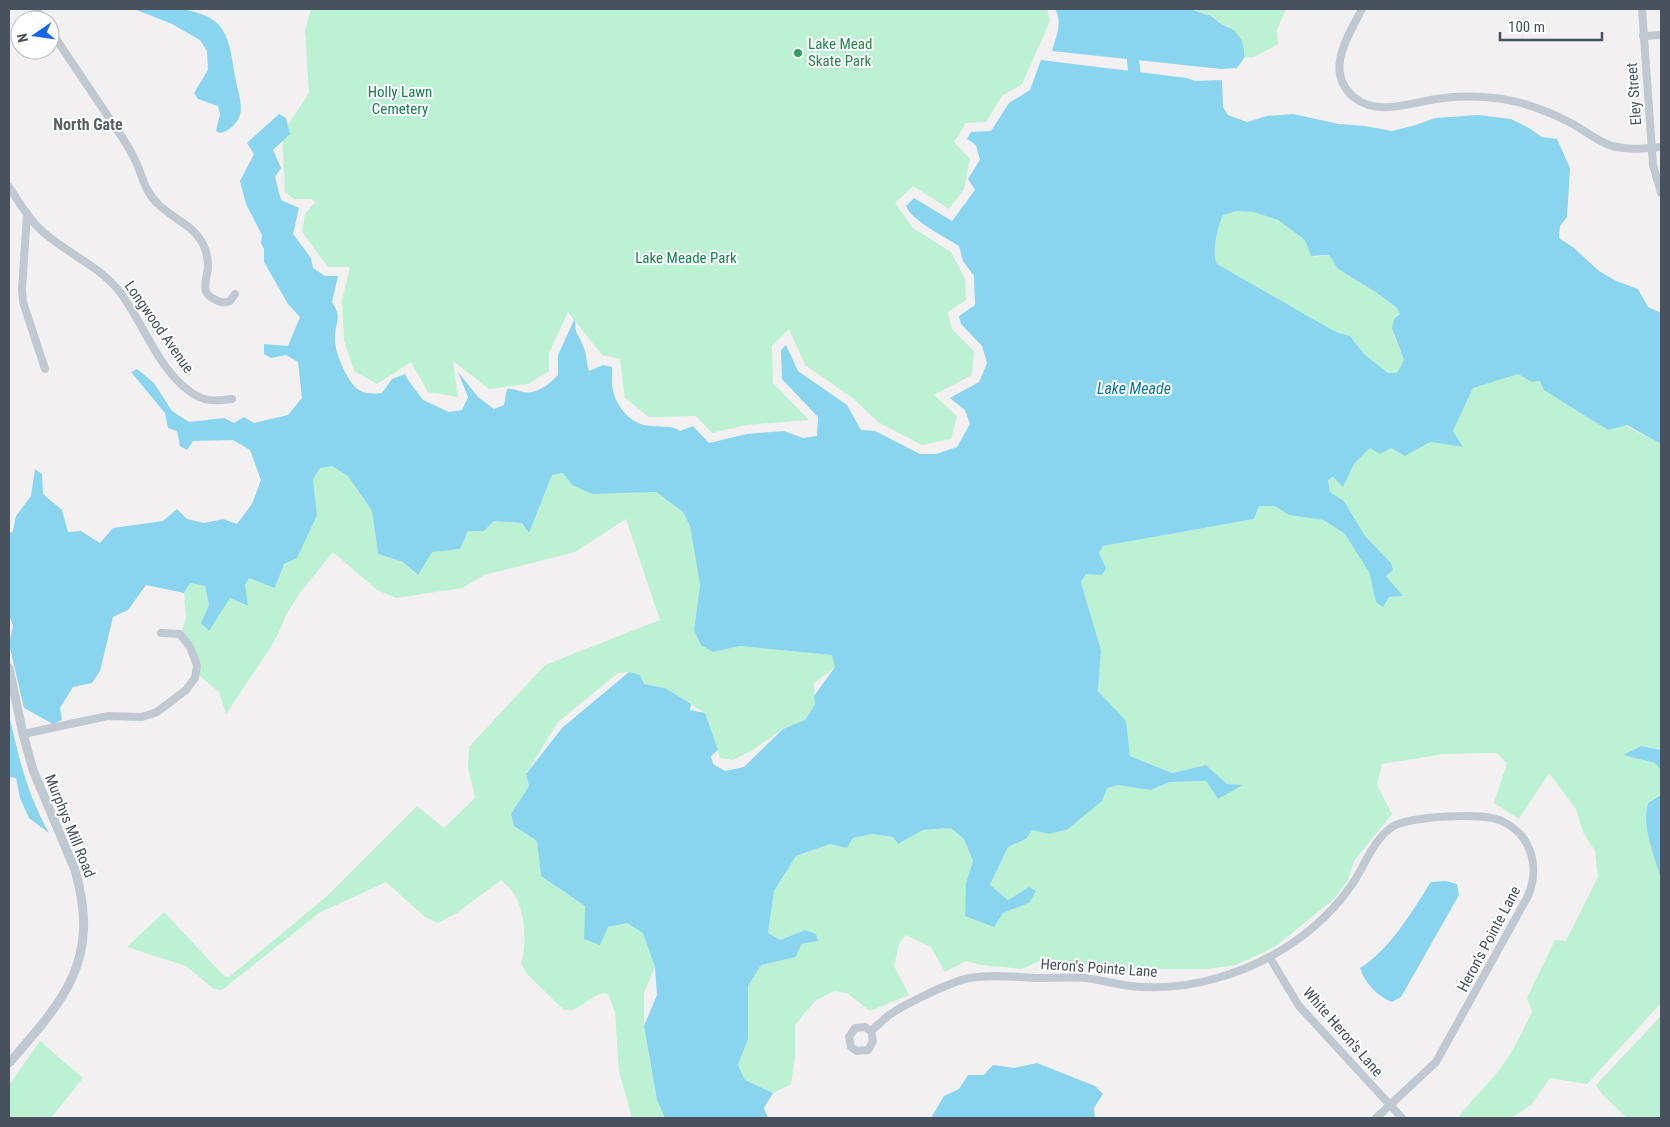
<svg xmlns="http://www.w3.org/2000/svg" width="1670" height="1127" viewBox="0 0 1670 1127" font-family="'Roboto Condensed',sans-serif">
<rect width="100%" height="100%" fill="#f2f0f0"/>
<g fill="#bdf1d3">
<path d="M311,9H1047L1050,21L1022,84L1002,96L986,122L966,123L954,142L970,159L964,189L949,209L913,186L895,203L913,228L951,252L965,279L966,300L948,312L952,329L974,351L972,375L934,395L957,416L951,439L922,445L878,422L854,399L805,365L789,329L772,346L773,383L809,420L746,425L712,433L696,416L649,417L625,398L620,359L602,355L568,312L549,353V371L528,384L489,389L453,361L458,397L428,392L411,362L377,384L354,371L344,340L342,300L350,267H328L302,232L305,214L315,202L312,199H294L285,192L282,134L309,93L305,30Z"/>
<path d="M1190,9H1286L1277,30L1278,44L1254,57L1244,58V51L1229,27L1221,24L1211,15L1204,14Z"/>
<path d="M1237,211L1253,212L1278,220L1305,240L1311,256L1316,257L1329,255L1338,269L1374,291L1396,307L1400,314L1394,335L1404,360L1397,373H1388L1364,354L1350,336L1339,333L1327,327L1217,264C1211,253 1218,226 1223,215Z"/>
<path d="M1518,373L1532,382L1540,381L1661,444V750L1641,746L1624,755L1655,763L1661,770V795L1648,803L1646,811L1647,826L1661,879V1003L1587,1084L1550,1078L1531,1105L1511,1118H1458C1470,1101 1486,1087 1499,1070C1513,1052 1522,1032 1532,1012L1527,998L1555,940L1566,941L1598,877L1595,851L1583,832L1576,809L1549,773L1519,819L1494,803L1507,763L1497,753L1443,754L1382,764L1377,785L1392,814L1354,861L1348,880L1334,899L1276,946L1236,965L1208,969H1110L1044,959L1022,969L982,965L966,961L945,972L931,947L906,935L899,944L894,966L909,995L870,1011L847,993L834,991L815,1001L795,1025V1057L791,1084L773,1093L745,1080L738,1065L748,1039V986L761,965L795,957L805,930L780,940L768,933L774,891L796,856L830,844L847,848L853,838L872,834L893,837L898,844L923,830L951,828L964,839L973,861L966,883L1003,913L1029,903V887L1008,900L990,886L1008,847L1026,839L1032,829L1049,834L1107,788L1118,785L1151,790L1170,782L1206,781L1218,799L1242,785L1227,784L1206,765L1172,773L1130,756L1125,721L1098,691L1101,650L1081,582L1086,574L1106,568L1099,553L1103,546L1254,519L1259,506H1275L1289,515L1323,520L1344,533L1369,572L1376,602L1389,597L1402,596L1386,576L1391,563L1365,536L1344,501L1330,492L1328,480L1333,477L1343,486L1354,464L1370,448L1390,447L1405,456L1430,442L1462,447L1453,431L1473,388Z"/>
<path d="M332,465L348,476L372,511L378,554L403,562L417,575L432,551L460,549L468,531H484L494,521L522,523L529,533L552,475L563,473L572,485L592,494L656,492L683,512L690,526L700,585L694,630L713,652L740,646L833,655L835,667L814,683L815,704L805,720L783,729L751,751L733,760L720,758L705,713L665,688L644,684L629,672L618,673L558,722L526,774L529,786L511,814L514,826L537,841L541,876L585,906L608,927L627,923L643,933L655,967L644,993V1026L657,1100L665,1118H632L619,1071L615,1012L608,994C596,991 587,1003 577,1008C573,1011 569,1010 564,1010L527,974L521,964C527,944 526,909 512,891C509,887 505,884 501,880L457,913L438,923L425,917L386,882L319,913L222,990L214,989L186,966L127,947L164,912L224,976L229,977L326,897L417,806L444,828L475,798L468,767L469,747L545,665L660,620L626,519L575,552L484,575L462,588L396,598L377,590L333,552L299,594L286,615L278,634L269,650L226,714L219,692L200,676L196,656L182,631L186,617L184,593L190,583L205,586L209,605L201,623L230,598L247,606L245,585L249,578L276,587L284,563L317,515L313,480L320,468Z"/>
<path d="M1661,1016V1118H1627L1602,1094L1596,1085Z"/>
<path d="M40,1041L83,1078L51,1118H9V1085Z"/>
</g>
<g fill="#89d5ef" fill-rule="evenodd">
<path d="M134,9C160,9 187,5 210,18C231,30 231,56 235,76C237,89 243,102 240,115C237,124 230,130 221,133L216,131L220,114L218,106L198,99L194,93L208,70L207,51L200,40L172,24Z"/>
<path d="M1055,9H1190L1204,14L1210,15L1221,24L1234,30L1242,41L1244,51V58L1237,68L1221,69L1052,51C1056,37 1063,22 1055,9Z"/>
<path d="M1041,60L1187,78L1195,81L1222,80L1223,107L1228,115L1247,122L1267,116L1293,114L1339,124L1365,126L1392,131L1416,125L1435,118L1478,115L1511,119L1529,128L1542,137L1557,139L1570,168L1567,217L1560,226L1559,238L1574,248L1599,271L1616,281L1638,289L1648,307L1661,313V444L1627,425L1608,430L1544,390L1540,381L1532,382L1518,374L1473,388L1453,431L1463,447L1430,442L1405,456L1391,448L1380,454L1370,448L1354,464L1343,487L1333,477L1328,480L1330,492L1344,501L1365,536L1391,563L1393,570L1386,576L1403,596L1389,597L1383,607L1376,602L1369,572L1344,533L1323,520L1289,515L1275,506H1259L1254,519L1103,546L1099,553L1106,568L1102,575L1086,574L1081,582L1101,650L1098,691L1126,721L1130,756L1172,773L1206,765L1227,784L1243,785L1218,799L1206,781L1170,782L1151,790L1118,785L1107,788L1102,801L1068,829L1049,834L1032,830L1026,839L1008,847L990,885L1008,900L1029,887L1036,891L1029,903L1003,913L994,927L965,916L966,883L973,861L964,839L951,828L923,830L898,844L893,837L872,834L853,838L847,848L830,844L796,856L774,891L768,933L780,940L805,930L816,934L818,941L801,944L796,957L761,965L748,986V1039L738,1065L745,1080L773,1093L764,1108L768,1118H665L657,1100L644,1026L657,995L655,967L643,933L627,923L608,927L600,945L584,939L585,906L541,876L537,841L514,826L511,814L529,786L526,774L562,728L629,672L640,675L644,684L665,688L691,704L690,710L705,713L718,750L711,756L713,764L725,771L744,767L783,729L805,720L815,704L814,696L835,667L832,655L740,646L713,652L701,645L694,630L700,585L690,526L683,512L656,492L592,494L572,485L563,473L552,475L529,533L522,523L494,521L484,531H468L460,549L432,552L418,575L403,562L378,554L372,511L348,476L332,466L320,468L313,480L317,515L297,558L284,564L275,588L249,578L245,585L248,606L230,598L209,631L201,623L209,605L205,586L190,583L184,593L146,585L128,610L113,617L100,671L92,683L73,687L60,708L62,720L53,724L24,708L9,644L13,626L9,615V534L13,531L16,516L31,496L35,469L42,474L43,494L62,510L68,532L81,531L100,543L113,528L163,521L177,509L187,519L204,523L223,519L237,524L252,504L261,480L250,450L233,440L193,441L187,450L180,446L177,431L168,428L165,413L131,372L137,369L154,383L172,411L189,422L224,418L234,423L244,417L254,423L288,415L302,398L298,362L286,355L271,358L264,354V344L288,346L300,317L288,304L264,262V249L261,243L262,235L246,204L240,181L254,154L247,143L279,114L286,118L290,134L273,150L281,168L275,177L281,200L299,208L293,234L311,258L313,268L325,276H338L332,302C343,319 335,320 335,339C334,351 348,384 359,390C365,394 375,394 382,393L392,379L405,374L408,380L423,400L449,412L462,410L468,397L458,372L478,397L494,409L504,405L507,389C514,388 517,391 523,392C536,395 550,384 558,375V355L575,318C575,337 578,332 584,348C587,355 586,363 589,371L603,365L612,367C613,375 611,382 613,390C616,407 632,425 650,426C661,427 671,425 680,431L693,426L709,443L747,434L784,431L803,438L817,436L818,417L782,379L781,350L786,345L798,371L847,405L861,430L875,431L920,454H936L957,447L970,424L965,410L950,398L979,382L987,363L982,346L961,324L959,316L975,305L974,276L963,261L959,246C945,237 912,221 906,206L914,198L952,221L975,190L968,179L980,160L976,145L967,139L971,132L991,131L1009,103L1030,90ZM1237,211L1253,212L1278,220L1305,240L1311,256L1329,255L1338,269L1374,291L1396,307L1400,314L1394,319L1392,328L1404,360L1397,373H1388L1364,354L1350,336L1339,333L1327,327L1217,264C1211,253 1218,226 1223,215Z"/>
<path d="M9,715C19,758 27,794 49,833L29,818L20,798L16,778L9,777Z"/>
<path d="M1641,746L1661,750V770L1655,763L1623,755Z"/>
<path d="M1661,795V879C1655,856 1641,827 1648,803Z"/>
<path d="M1446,881L1457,884L1459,895L1401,997L1392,1002C1378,997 1365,983 1360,968C1390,950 1412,911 1431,882Z"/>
<path d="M1037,1063L1095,1086L1103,1094L1094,1108L1095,1118H931L944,1096L959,1089L968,1075H984L993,1065L1014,1068Z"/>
</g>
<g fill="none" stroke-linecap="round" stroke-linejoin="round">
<path stroke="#89d5ef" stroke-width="12" d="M1136,88L1133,60L1138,9"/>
<g stroke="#c0c9d2" stroke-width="8">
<path d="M36,9L43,20"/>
<path d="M1362,9C1348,36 1323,73 1355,98C1377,116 1411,103 1436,99C1451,97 1466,96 1482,97C1512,98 1542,108 1569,122C1583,129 1596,141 1612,146C1628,150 1645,149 1661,147"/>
<path d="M1642,9L1653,165L1661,193"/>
<path d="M50,30L122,137C128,146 133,155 137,164C143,179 146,193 158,204C174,220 197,226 205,249C207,254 208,261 208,267C207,281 199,293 216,300C221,303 225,303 230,301L235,294"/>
<path d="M1643,36L1661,35"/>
<path d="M9,187C19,202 29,220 43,232C67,253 99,266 119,291C144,323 157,369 192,393C205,402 217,401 232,399"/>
<path d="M27,214L22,289L23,302L45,369"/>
<path d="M23,734L108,716L142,717L157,712L186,690L195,678L197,666L194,657L190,647L180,634L161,633"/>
<path d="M1270,958L1299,1006L1402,1118"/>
<path d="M871,1031L865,1027L855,1028L849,1037L851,1047L857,1051L868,1050L873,1041L871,1031C877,1026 883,1020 889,1015C905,1004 950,982 969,978C991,974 1015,977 1038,978C1054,978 1070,977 1086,978C1101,980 1115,984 1130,986C1158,989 1190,986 1217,978C1271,963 1321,930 1353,883C1365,865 1373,840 1392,827C1409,816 1483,812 1502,821C1510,825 1519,832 1524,839C1536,858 1536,876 1528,896L1436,1062L1376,1118"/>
</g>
<path stroke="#c0c9d2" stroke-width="9" d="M9,668L23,734L33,770L75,870C101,960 65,999 9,1063"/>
</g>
<circle fill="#2e9e5b" stroke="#fff" stroke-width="2" cx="798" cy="53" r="5"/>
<g text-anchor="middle" stroke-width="4" stroke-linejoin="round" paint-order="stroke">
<g font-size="15" fill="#27864d" stroke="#fff" text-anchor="start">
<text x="808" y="49">Lake Mead<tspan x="808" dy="17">Skate Park</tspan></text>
</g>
<g font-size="15" fill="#148350" stroke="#fff">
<text x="400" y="97">Holly Lawn<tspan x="400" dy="17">Cemetery</tspan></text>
<text x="686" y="263">Lake Meade Park</text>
</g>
<g font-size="15" fill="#47525e" stroke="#fff">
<text transform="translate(1634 94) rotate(-94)" y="5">Eley Street</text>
<text transform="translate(159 327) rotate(55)" y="5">Longwood Avenue</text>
<text transform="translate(70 826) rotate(68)" y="5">Murphys Mill Road</text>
<text transform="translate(1489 939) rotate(-62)" y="5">Heron's Pointe Lane</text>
<text transform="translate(1099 968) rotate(4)" y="5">Heron's Pointe Lane</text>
<text transform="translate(1343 1032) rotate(49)" y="5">White Heron's Lane</text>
</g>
<g font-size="16" font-weight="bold" fill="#5c6065" stroke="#fff">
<text x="88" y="130">North Gate</text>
</g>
<g font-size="16" font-style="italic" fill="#087aa1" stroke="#fff">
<text x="1134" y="394">Lake Meade</text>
</g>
</g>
<rect width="1670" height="1127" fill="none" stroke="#47525e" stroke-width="20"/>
<g transform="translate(35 35) rotate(257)"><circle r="24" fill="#ffffff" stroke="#b5babf"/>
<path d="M0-4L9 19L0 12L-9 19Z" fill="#1367e9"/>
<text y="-8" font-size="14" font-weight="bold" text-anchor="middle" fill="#47525e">N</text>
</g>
<path d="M1500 32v8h102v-8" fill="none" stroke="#47525e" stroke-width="2.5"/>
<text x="1508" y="32" font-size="15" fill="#47525e" stroke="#ffffff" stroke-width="4" paint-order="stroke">100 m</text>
</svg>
